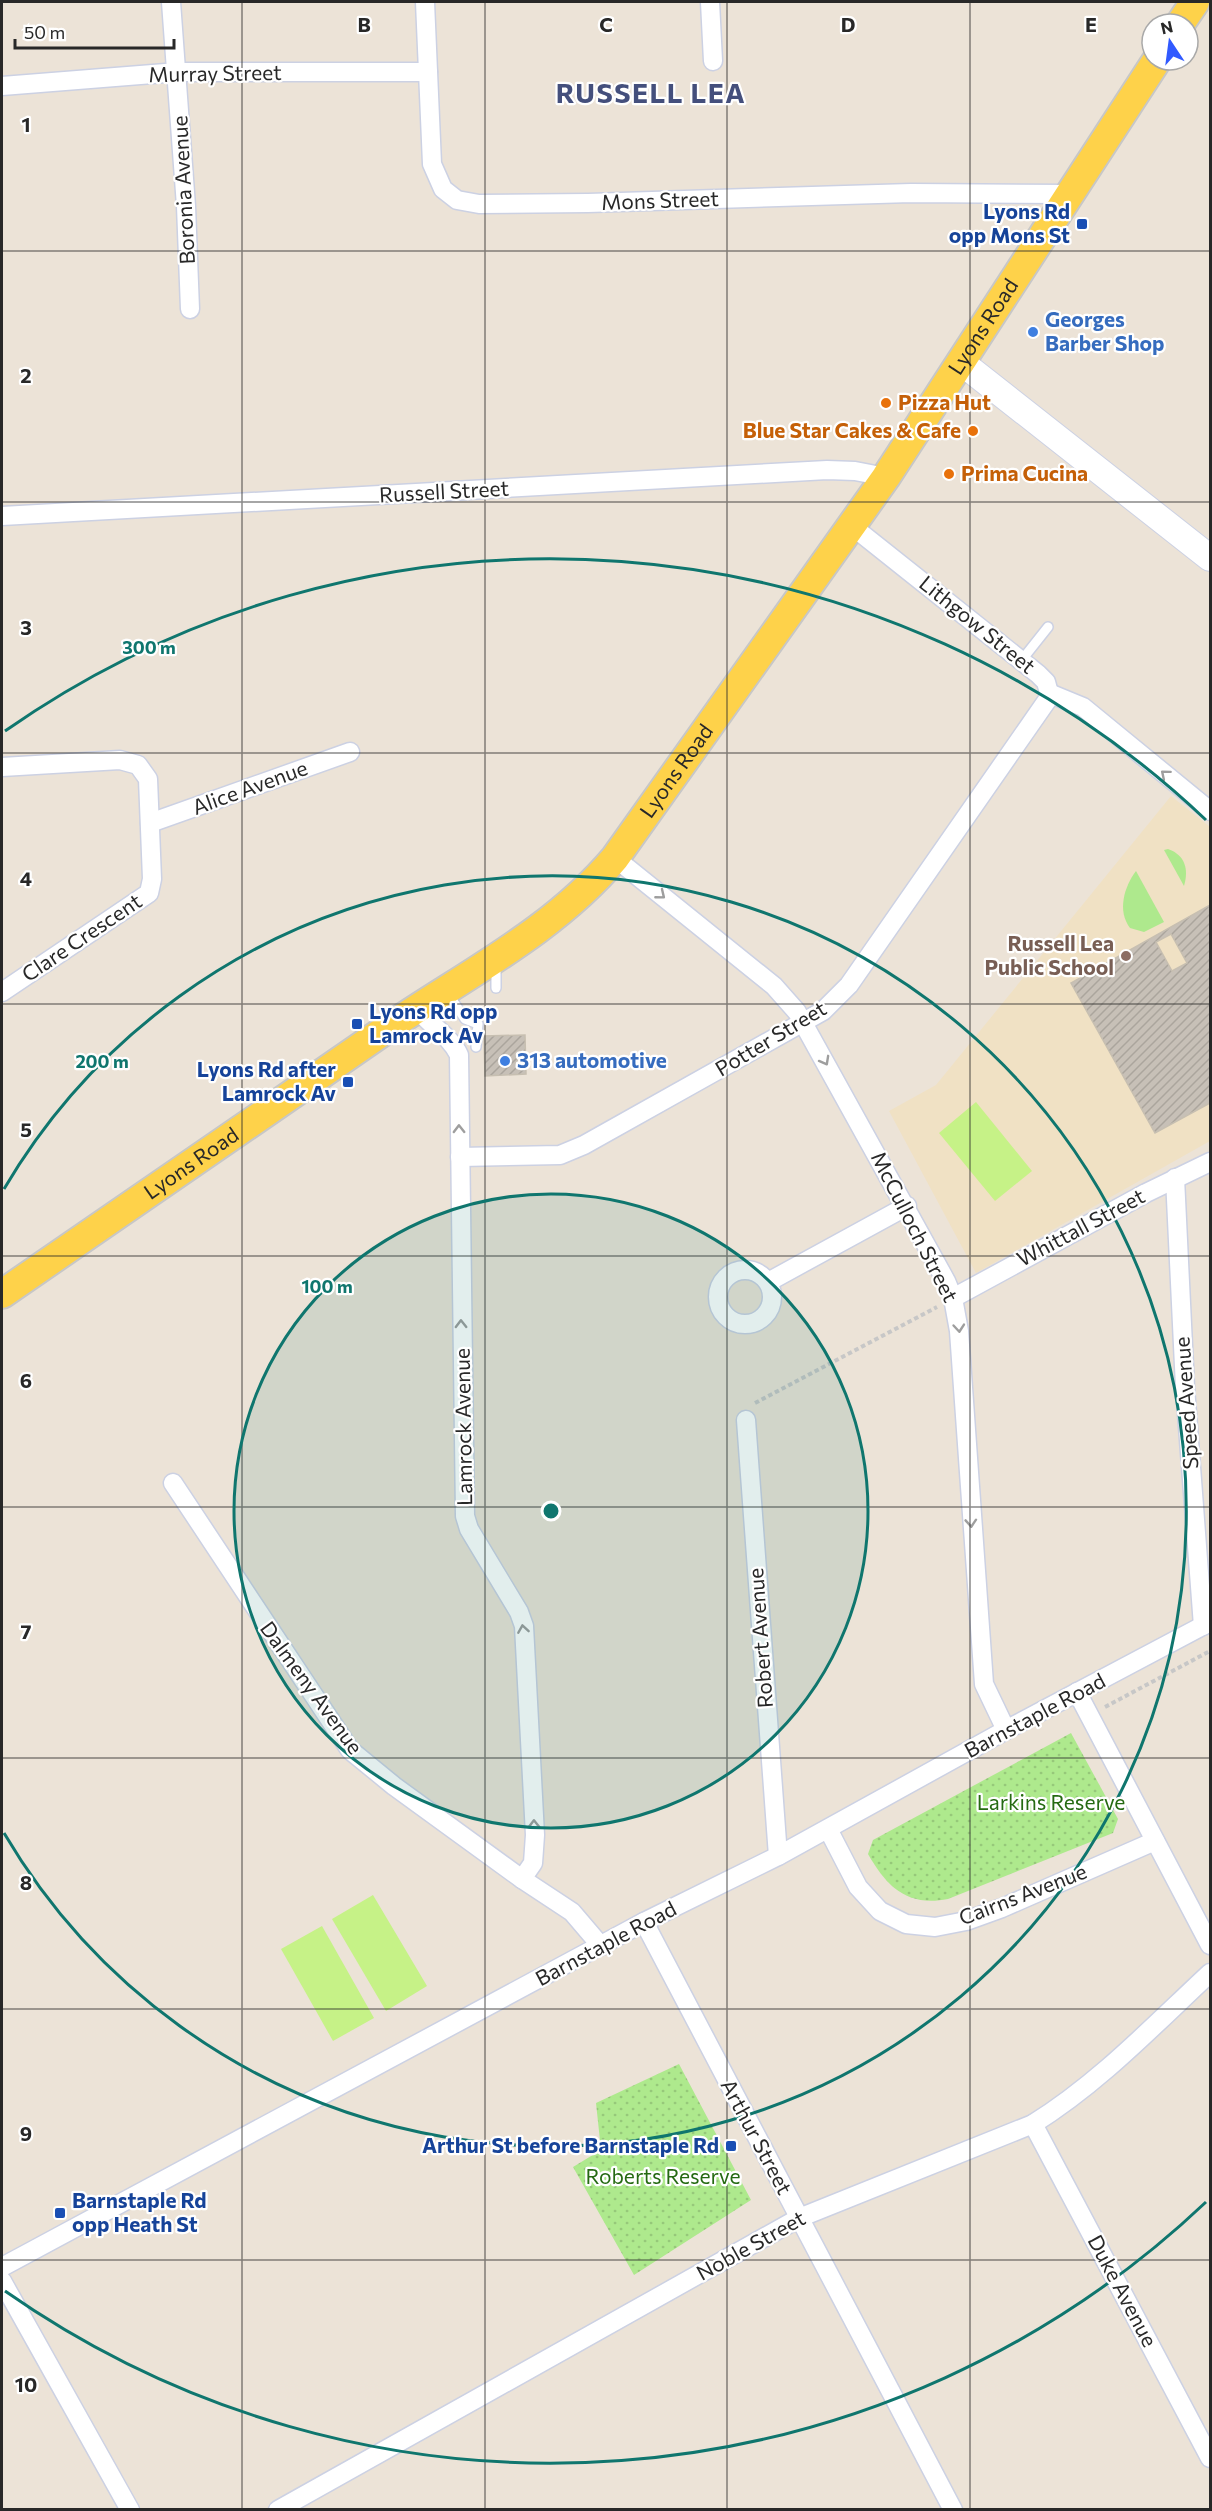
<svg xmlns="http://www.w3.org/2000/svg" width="1212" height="2511" viewBox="0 0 1212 2511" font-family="Commissioner,sans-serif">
<defs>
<pattern id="park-dots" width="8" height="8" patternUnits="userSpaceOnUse" patternTransform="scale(1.5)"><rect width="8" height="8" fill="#aee98d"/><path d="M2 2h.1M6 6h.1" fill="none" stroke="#96c87a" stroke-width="1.8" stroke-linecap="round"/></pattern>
<pattern id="building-hatch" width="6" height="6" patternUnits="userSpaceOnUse" patternTransform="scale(1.5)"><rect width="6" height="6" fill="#c7c0b7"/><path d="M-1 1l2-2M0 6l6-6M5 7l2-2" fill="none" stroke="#aba59d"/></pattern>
</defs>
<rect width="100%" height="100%" fill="#ece3d7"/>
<path fill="#f0e1c4" d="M1171,796L1210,827V1141L976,1273L889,1111L936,1085Z"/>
<g fill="#aee98d">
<path d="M1168,849C1185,855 1189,869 1184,886L1164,850Z"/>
<path d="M1136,871L1164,922L1144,932L1130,928C1117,911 1124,887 1136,871Z"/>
</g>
<g fill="url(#park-dots)">
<path d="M1071,1733L1118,1819L1113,1833L948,1899C907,1907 887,1887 868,1854L873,1840Z"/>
<path d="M679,2064L751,2200L634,2275L573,2167L601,2150L596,2103Z"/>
</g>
<g fill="#c6f287">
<path d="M976,1102L1032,1171L995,1201L939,1133Z"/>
<path d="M373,1895L427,1986L386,2011L332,1919Z"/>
<path d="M322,1926L374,2018L333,2041L281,1949Z"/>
</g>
<g fill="url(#building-hatch)" stroke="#c7bfb1" stroke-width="1.5" fill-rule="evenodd">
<path d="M1210,905V1103L1155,1133L1071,983ZM1171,934L1187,963L1172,971L1156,942Z"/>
<path d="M525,1035L526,1074L485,1076L484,1036Z"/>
</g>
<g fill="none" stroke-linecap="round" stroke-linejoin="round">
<g stroke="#ccd1e3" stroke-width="12">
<g id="service">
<path d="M1021,661L1048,627"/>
<path d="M496,988V965"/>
<path d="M447,992L465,1019L478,1024L476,1047"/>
</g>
</g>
<g stroke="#ccd1e3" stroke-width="21">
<g id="minor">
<path d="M171,2L186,206L190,309"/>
<path d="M425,2L432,164L443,189L457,200L479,204L588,203L911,193L1072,194"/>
<path d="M710,2L713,61"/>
<path d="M2,86L178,72H428"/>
<path d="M2,516L827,470L855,471L886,477"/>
<path d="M852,526L1038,674L1046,682L1049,693"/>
<path d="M1049,693L1083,707L1210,811"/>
<path d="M2,767L120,760L138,765L148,779L152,879L149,893L2,992"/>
<path d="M150,823L350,752"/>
<path d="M615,858L774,986L797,1012L946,1281L953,1298L959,1331L984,1684L1006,1730"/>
<path d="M417,1009C430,1025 450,1036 459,1055L465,1516L469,1529L519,1612L524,1626L535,1835L533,1863L522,1879"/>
<path d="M460,1157L560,1155L584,1145L823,1011L849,985L1048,699L1049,693"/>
<path d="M1175,1178L1185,1387L1203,1626"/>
<circle cx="745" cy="1297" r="27"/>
<path d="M768,1282L907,1206"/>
<path d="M953,1298L1146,1193L1210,1162"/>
<path d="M746,1420L778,1856"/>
<path d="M173,1483L350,1750L394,1786L522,1879L572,1912L601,1946"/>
<path d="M1077,1692L1210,1945"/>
<path d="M828,1829L858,1887L880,1911L906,1924L935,1927L966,1921L1002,1908L1155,1841"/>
<path d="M644,1922L953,2510"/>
<path d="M1033,2124L1210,2458"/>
<path d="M2,2267L644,1922L778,1856L1006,1730L1210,1622"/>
<path d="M2,2281L130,2510"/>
<path d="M278,2510L799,2218L1033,2124C1099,2083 1153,2026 1210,1973"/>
</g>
</g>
<g stroke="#ccd1e3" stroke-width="28">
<path id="secondary" d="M961,362L1210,558"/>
</g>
<g stroke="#c7c7c7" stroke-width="32">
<g id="primary">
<path d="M1180,24L1195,2"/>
<path id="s1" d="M2,1294C134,1204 266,1112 398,1021C473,971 556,928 615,858L886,477L1157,60"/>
</g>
</g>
<g stroke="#c7c7c7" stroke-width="4" stroke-dasharray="4.5 3" stroke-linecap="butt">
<path d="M755,1403L937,1307"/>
<path d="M1105,1707L1210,1651"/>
</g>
<use href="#service" stroke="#fff" stroke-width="9"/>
<use href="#minor" stroke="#fff" stroke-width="18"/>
<use href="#secondary" stroke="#fff" stroke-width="26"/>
<use href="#primary" stroke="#fed24a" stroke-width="28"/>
</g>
<defs><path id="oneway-chevron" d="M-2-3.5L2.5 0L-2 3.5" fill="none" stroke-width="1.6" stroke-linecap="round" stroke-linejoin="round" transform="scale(1.5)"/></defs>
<g stroke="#9e9e9e">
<use href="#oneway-chevron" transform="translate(1165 774) rotate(-140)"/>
<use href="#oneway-chevron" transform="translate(661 895) rotate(39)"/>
<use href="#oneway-chevron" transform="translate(825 1061) rotate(61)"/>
<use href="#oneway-chevron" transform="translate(459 1129) rotate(-91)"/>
<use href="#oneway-chevron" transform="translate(461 1324) rotate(-91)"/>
<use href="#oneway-chevron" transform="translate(959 1328) rotate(85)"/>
<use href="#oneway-chevron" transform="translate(971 1523) rotate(86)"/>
<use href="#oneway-chevron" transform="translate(523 1629) rotate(-99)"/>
<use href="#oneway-chevron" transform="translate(534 1824) rotate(-91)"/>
</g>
<path fill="none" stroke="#282828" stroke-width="1.5" stroke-opacity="0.55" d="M242,2V2510M485,2V2510M727,2V2510M970,2V2510M2,251H1210M2,502H1210M2,753H1210M2,1004H1210M2,1256H1210M2,1507H1210M2,1758H1210M2,2009H1210M2,2260H1210"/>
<circle cx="551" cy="1511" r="317" fill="#0f766e" fill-opacity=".12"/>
<g fill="none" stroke="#0f766e" stroke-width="3">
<circle cx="551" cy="1511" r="317"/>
<path d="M4 1189A635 635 0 1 1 4 1833"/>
<path d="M1206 2202A952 952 0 0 1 5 2291M5 731A952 952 0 0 1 1206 820"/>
</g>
<g fill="#1a4fb4" stroke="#fff" stroke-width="2">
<rect x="1076" y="218" width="12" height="12" rx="3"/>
<rect x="351" y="1018" width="12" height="12" rx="3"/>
<rect x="342" y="1076" width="12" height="12" rx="3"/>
<rect x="725" y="2140" width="12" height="12" rx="3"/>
<rect x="54" y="2207" width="12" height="12" rx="3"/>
</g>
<g fill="#3f7fe0" stroke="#fff" stroke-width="2">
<circle cx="1033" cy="332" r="6"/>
<circle cx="505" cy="1061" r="6"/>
</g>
<g fill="#e8710a" stroke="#fff" stroke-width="2">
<circle cx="886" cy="403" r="6"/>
<circle cx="973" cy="431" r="6"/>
<circle cx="949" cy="474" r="6"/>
</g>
<circle fill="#8d6e63" stroke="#fff" stroke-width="2" cx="1126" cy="956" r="6"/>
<g text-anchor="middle" stroke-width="4.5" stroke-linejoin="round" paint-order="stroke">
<g font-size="21" fill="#282828" stroke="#fff">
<text transform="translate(215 74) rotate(-1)" y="7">Murray Street</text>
<text transform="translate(184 190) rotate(-93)" y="7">Boronia Avenue</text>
<text transform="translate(660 201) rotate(-2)" y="7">Mons Street</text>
<text dy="7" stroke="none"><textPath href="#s1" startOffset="1400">Lyons Road</textPath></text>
<text transform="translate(444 492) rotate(-3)" y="7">Russell Street</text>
<text transform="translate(977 625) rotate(39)" y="7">Lithgow Street</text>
<text dy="7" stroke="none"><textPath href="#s1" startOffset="860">Lyons Road</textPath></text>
<text transform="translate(250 788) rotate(-20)" y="7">Alice Avenue</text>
<text transform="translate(82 938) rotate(-34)" y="7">Clare Crescent</text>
<text transform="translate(771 1039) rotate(-31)" y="7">Potter Street</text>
<text dy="7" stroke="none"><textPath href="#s1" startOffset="230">Lyons Road</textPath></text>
<text transform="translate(914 1227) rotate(63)" y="7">McCulloch Street</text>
<text transform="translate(1081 1228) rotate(-28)" y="7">Whittall Street</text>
<text transform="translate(1187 1403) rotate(-94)" y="7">Speed Avenue</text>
<text transform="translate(464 1427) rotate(-91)" y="7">Lamrock Avenue</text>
<text transform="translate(761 1638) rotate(-94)" y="7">Robert Avenue</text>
<text transform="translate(311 1688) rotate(54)" y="7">Dalmeny Avenue</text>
<text transform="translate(1035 1716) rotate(-28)" y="7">Barnstaple Road</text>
<text transform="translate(1023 1895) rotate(-21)" y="7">Cairns Avenue</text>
<text transform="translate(606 1944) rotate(-28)" y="7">Barnstaple Road</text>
<text transform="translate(756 2137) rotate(62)" y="7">Arthur Street</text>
<text transform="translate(751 2246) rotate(-29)" y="7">Noble Street</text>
<text transform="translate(1122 2291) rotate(62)" y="7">Duke Avenue</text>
</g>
<g font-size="21" font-weight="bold" fill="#164399" stroke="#fff" text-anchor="end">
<text x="1070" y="219">Lyons Rd<tspan x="1070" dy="24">opp Mons St</tspan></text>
<text x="369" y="1019" text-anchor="start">Lyons Rd opp<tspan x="369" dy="24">Lamrock Av</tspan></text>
<text x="336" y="1077">Lyons Rd after<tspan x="336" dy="24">Lamrock Av</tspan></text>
<text x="719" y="2153">Arthur St before Barnstaple Rd</text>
<text x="72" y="2208" text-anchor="start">Barnstaple Rd<tspan x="72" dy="24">opp Heath St</tspan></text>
</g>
<g font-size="21" font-weight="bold" fill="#366cbe" stroke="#fff" text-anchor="start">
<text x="1045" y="327">Georges<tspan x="1045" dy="24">Barber Shop</tspan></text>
<text x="517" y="1068">313 automotive</text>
</g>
<g font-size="21" font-weight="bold" fill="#c56008" stroke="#fff" text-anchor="start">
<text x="898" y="410">Pizza Hut</text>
<text x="961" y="438" text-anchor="end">Blue Star Cakes &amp; Cafe</text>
<text x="961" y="481">Prima Cucina</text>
</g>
<g font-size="21" font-weight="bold" fill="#785e54" stroke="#fff" text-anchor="end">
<text x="1114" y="951">Russell Lea<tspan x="1114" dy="24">Public School</tspan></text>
</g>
<g font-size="21" fill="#256a12" stroke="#fff">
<text x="1051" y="1810">Larkins Reserve</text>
<text x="663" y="2184">Roberts Reserve</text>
</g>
<g font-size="27" font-weight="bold" letter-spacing="1.5" fill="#444f7c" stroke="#fff">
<text x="651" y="103">RUSSELL LEA</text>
</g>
</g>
<g font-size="20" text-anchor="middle" font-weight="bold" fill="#282828" stroke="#fff" stroke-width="4.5" stroke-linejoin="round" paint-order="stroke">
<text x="364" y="32">B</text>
<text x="606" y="32">C</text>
<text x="848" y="32">D</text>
<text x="1091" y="32">E</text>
<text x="26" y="132">1</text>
<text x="26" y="383">2</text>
<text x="26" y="635">3</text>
<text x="26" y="886">4</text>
<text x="26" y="1137">5</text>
<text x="26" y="1388">6</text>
<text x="26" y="1639">7</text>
<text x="26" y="1890">8</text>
<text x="26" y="2141">9</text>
<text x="26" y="2392">10</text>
</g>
<circle cx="551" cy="1511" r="9" fill="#0f766e" stroke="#fff" stroke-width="3"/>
<g font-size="18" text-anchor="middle" font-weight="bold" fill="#0f766e" stroke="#fff" stroke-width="4.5" stroke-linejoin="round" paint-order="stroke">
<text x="149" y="654">300 m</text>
<text x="102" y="1068">200 m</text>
<text x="327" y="1293">100 m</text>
</g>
<rect width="1212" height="2511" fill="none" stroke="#282828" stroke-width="6"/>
<g transform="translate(1170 42) rotate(347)"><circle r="28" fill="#ffffff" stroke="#a9a9a9" stroke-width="1.5"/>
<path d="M0-4.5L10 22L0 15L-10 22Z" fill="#315aff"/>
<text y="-9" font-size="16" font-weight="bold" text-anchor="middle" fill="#282828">N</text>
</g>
<path d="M15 39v9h159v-9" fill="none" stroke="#282828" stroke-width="3"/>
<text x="24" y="39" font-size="18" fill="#282828" stroke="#ffffff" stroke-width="4.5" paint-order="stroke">50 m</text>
</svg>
